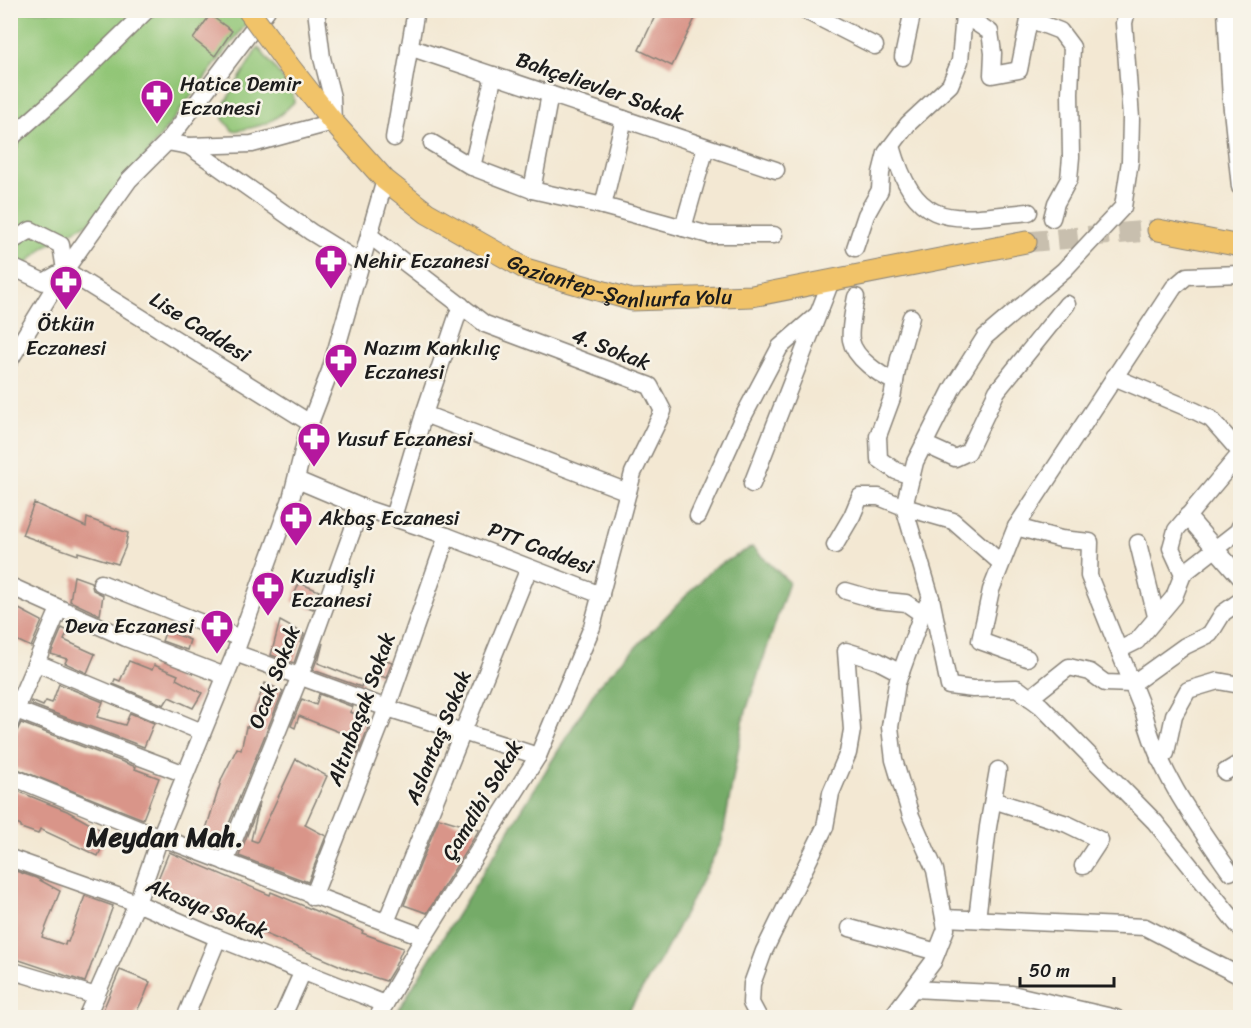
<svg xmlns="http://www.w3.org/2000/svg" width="1251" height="1028" viewBox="0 0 1251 1028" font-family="Sriracha,sans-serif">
<rect width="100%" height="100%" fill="#f7f3e8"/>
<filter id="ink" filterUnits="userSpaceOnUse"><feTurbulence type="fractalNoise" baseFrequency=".0167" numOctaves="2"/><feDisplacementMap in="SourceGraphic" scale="12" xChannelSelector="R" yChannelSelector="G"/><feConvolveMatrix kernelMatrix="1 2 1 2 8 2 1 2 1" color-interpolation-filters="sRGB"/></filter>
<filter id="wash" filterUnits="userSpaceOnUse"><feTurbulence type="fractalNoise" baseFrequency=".008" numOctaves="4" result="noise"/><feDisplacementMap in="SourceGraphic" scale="24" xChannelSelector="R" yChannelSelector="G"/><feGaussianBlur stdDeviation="1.35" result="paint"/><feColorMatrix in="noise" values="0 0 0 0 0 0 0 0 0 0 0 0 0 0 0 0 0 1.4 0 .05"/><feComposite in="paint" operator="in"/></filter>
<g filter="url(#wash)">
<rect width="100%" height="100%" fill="#f3e8d3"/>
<g fill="#92c677" stroke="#57714a" stroke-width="1.5">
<path d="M11,11H256L99,217L44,247L11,278Z"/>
<path d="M258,47L292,90L294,102C274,123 262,127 233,131L223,119L222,108Z"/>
</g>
<path fill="#75ab68" stroke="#486442" stroke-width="1.5" d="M752,547L789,582L744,717L722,841L664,954L625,1017H394L598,686L713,568Z"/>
<g id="blocks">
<g fill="#d99589">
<path d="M658,10H699L672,66L639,50Z"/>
<path d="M210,15L232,31L215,56L193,39Z"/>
<path d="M34,503L86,527L87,518L128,533L125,548L118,564L78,552V555L22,535Z"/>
<path d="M74,576L91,582L93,590L103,595L100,615L70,601Z"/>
<path d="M299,583L319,591L313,609L292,601Z"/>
<path d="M19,609L42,621L31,647L10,637V626Z"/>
<path d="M280,621L304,634L294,663L271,655Z"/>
<path d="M62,628L68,631L64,640L95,654L87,673L65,663L67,659L51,654Z"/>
<path d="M166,630L190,640L187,650L162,641Z"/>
<path d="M323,643L318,663L363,681L361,687L313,670Z"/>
<path d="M378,657L392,662L386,678L371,672Z"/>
<path d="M129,661L152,670L154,665L178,675L176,679L202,693L193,708L169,697L164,705L113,684L115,679L120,681Z"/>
<path d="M265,683L283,691L219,848L202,842L222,778L237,748L241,750L246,727H248Z"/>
<path d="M59,684L103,702L97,717L125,725L130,713L154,723L144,747L30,704L31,701L43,706L46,701L52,703Z"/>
<path d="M319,694L353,707L350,712L371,720L358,754L344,749L349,736L299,716L295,728L291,726L302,699L316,705Z"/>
<path d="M21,723L136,767L135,769L159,778L143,819L10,766V733L17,731Z"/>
<path d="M296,759L327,776L305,825L326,836L308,882L239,856L260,802L251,840L257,842Z"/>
<path d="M10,788L67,811L108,834L98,856L40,829L38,834L21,828V826L10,821Z"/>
<path d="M439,818L479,830L427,913L404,905Z"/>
<path d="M169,852L270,895L271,892L363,931L362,933L403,948L394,968L386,981L348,969L249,927L153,891Z"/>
<path d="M10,869L36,878L60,891L42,937L65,945L66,941L68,942L85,896L113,906L85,982L10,957Z"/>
<path d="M120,970L150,982L145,995L134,1017H100Z"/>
</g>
</g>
</g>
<g filter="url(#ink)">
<use href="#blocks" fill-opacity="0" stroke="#888278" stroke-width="1.5"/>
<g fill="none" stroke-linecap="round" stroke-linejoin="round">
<path stroke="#c8bfae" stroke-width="21" stroke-dasharray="21 10" stroke-linecap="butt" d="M1026,242L1158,230"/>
<g stroke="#888278" stroke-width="19">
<g id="minor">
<path d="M804,10L875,46"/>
<path d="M1127,10L1124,23L1131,118L1130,161L1123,207L1064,270L985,337L952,389L915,462L904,507L931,598L949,686L973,689L1017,688L1041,706L1155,822L1240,928"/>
<path d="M1226,10L1231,100L1240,187"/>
<path d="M958,11L990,32L993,53L992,75L1019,70L1031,10"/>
<path d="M1029,19L1060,31L1072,47L1070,93L1071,157L1069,179L1056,203L1052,218"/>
<path d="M409,47L776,170"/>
<path d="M903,57L913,10"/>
<path d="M394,138L416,10"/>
<path d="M167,142L267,10"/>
<path d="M10,143L13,136L62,93L147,10"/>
<path d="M432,143L472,167L532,190L603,206L709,235H774"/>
<path d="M189,146L311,232L361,263"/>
<path d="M892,146C917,234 954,219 1029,212"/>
<path d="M472,167L494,75"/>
<path d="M532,190L550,94"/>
<path d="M603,206L624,119"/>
<path d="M683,228L706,147"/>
<path d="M369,235L485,324L650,386L663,411L633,473L592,627L538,756L424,937L377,1018"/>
<path d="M10,242L31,230L61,245L65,270L44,282L12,267L10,263"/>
<path d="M855,248L866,215L880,190L881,173L886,153L908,124L950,85L960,61L964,15"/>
<path d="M65,270L310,423"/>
<path d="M856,297C854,308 849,330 851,340C854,358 880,375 895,382"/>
<path d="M911,317L899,359L892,398L878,436L879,459L896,471L912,476"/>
<path d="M10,360L65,270L129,180L167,142L189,146L252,144L333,122L332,97L322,58L316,10"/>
<path d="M1114,377L1195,411L1211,419L1240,452"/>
<path d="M424,414L628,492"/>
<path d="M924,444L955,458L968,452L997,391L1067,304"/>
<path d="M297,480L361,507L447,536L601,595"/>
<path d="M752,484L831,281"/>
<path d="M698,516L742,419L780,347L817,315"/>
<path d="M1187,516L1240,577"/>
<path d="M393,517L424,414L461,305"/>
<path d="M1016,527L1061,539L1090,542L1089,576L1144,713C1158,772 1196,823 1230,872"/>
<path d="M1138,543L1156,616"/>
<path d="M835,545L852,516L860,497H879L904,507L953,521L1001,563"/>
<path d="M1183,574L1238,531L1240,526"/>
<path d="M101,583L240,638"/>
<path d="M10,586L126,638L225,676"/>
<path d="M846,591L877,600L906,603L922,614"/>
<path d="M1119,650L1137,641L1174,597L1183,574L1171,548L1176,530L1240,454"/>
<path d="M235,653L387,708L538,756"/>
<path d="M1027,658L980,641L991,590L1016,527L1174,287L1187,276L1240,274"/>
<path d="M37,663L202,732"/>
<path d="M1030,698L1069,667L1090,672L1105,683L1132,684L1185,646L1210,634L1223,613L1240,601"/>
<path d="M16,710L185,774"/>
<path d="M10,723L59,609"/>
<path d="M1159,759L1166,753L1174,715L1188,690L1218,681L1240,685"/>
<path d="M1225,772L1240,763"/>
<path d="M10,776L160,837L424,937"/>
<path d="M993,800L1067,824L1100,840L1083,866"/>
<path d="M10,858L137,903L218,938L385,1004"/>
<path d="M225,862L300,676L361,507"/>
<path d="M313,897L387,708L447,536"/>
<path d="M944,918L1145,927L1240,976"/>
<path d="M977,919L988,827L998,770"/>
<path d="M386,922L529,568"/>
<path d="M850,928L937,952"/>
<path d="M10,970L96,996"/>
<path d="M913,989L1012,994L1116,1018"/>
<path d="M86,1018L137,903L160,837L235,653L291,499L310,423L330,371L385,180"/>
<path d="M185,1018L218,938"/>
<path d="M282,1018L303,971"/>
<path d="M759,1018L751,1003L752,984L764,951L825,827L831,793L848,753L852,730L846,651L878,661L901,673"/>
<path d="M891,1018L933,962L946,929L935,870L911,816L894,760L890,727L897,683L922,614L931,598"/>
</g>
</g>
<g stroke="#888278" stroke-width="23">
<g id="major">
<path id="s1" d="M289,66L333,122L385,180L427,213L526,269L632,300L752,296L1026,242"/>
<path d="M1158,230L1240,246"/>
</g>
</g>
<use href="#minor" stroke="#fff" stroke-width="16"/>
<use href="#major" stroke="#f1c369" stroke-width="21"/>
<g stroke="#888278" stroke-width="23" stroke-linecap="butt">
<path id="major-bridge" d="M248,10L289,66"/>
</g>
<use href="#major-bridge" stroke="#f1c369" stroke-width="21"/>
</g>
</g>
<defs>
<g id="pharmacy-pin" transform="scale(1.725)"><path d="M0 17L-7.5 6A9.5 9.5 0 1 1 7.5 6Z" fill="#b5179e" stroke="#f7f3e8"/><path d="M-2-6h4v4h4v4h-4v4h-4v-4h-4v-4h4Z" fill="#fff"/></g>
</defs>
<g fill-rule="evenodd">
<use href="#pharmacy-pin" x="157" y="96"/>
<use href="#pharmacy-pin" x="331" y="261"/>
<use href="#pharmacy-pin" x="66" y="282"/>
<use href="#pharmacy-pin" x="341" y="360"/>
<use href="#pharmacy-pin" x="314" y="439"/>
<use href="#pharmacy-pin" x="296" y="518"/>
<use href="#pharmacy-pin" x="268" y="588"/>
<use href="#pharmacy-pin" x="217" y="626"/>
</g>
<g text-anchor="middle" stroke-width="5" stroke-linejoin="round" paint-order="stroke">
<g font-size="21" fill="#1c1c1c" stroke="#f7f3e8" text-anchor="start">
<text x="180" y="91">Hatice Demir<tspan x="180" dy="24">Eczanesi</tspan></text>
<text x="354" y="268">Nehir Eczanesi</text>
<text x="66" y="331" text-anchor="middle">Ötkün<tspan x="66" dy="24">Eczanesi</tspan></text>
<text x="364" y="355">Nazım Kankılıç<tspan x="364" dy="24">Eczanesi</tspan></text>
<text x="337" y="446">Yusuf Eczanesi</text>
<text x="319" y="525">Akbaş Eczanesi</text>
<text x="291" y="583">Kuzudişli<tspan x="291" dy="24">Eczanesi</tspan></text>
<text x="194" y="633" text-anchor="end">Deva Eczanesi</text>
</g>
<g font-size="21" fill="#1c1c1c" stroke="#f7f3e8">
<text transform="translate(600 87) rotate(19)" y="7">Bahçelievler Sokak</text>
<text dy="7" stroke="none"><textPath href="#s1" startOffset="412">Gaziantep-Şanlıurfa Yolu</textPath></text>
<text transform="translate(200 327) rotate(32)" y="7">Lise Caddesi</text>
<text transform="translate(611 349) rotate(21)" y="7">4. Sokak</text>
<text transform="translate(541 548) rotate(21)" y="7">PTT Caddesi</text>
<text transform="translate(274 677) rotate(-69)" y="7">Ocak Sokak</text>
<text transform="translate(361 709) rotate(-70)" y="7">Altınbaşak Sokak</text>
<text transform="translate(438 737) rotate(-68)" y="7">Aslantaş Sokak</text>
<text transform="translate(482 800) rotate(-59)" y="7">Çamdibi Sokak</text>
<text transform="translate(207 908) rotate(22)" y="7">Akasya Sokak</text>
</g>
<g font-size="27" font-weight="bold" fill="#1c1c1c" stroke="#f7f3e8">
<text x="165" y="846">Meydan Mah.</text>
</g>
</g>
<rect width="1251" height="1028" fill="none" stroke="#f7f3e8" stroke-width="36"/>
<path d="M1020 977v9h94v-9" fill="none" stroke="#1c1c1c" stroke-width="3"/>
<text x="1029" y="977" font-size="18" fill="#1c1c1c" stroke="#f7f3e8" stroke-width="4.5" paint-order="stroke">50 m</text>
</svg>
